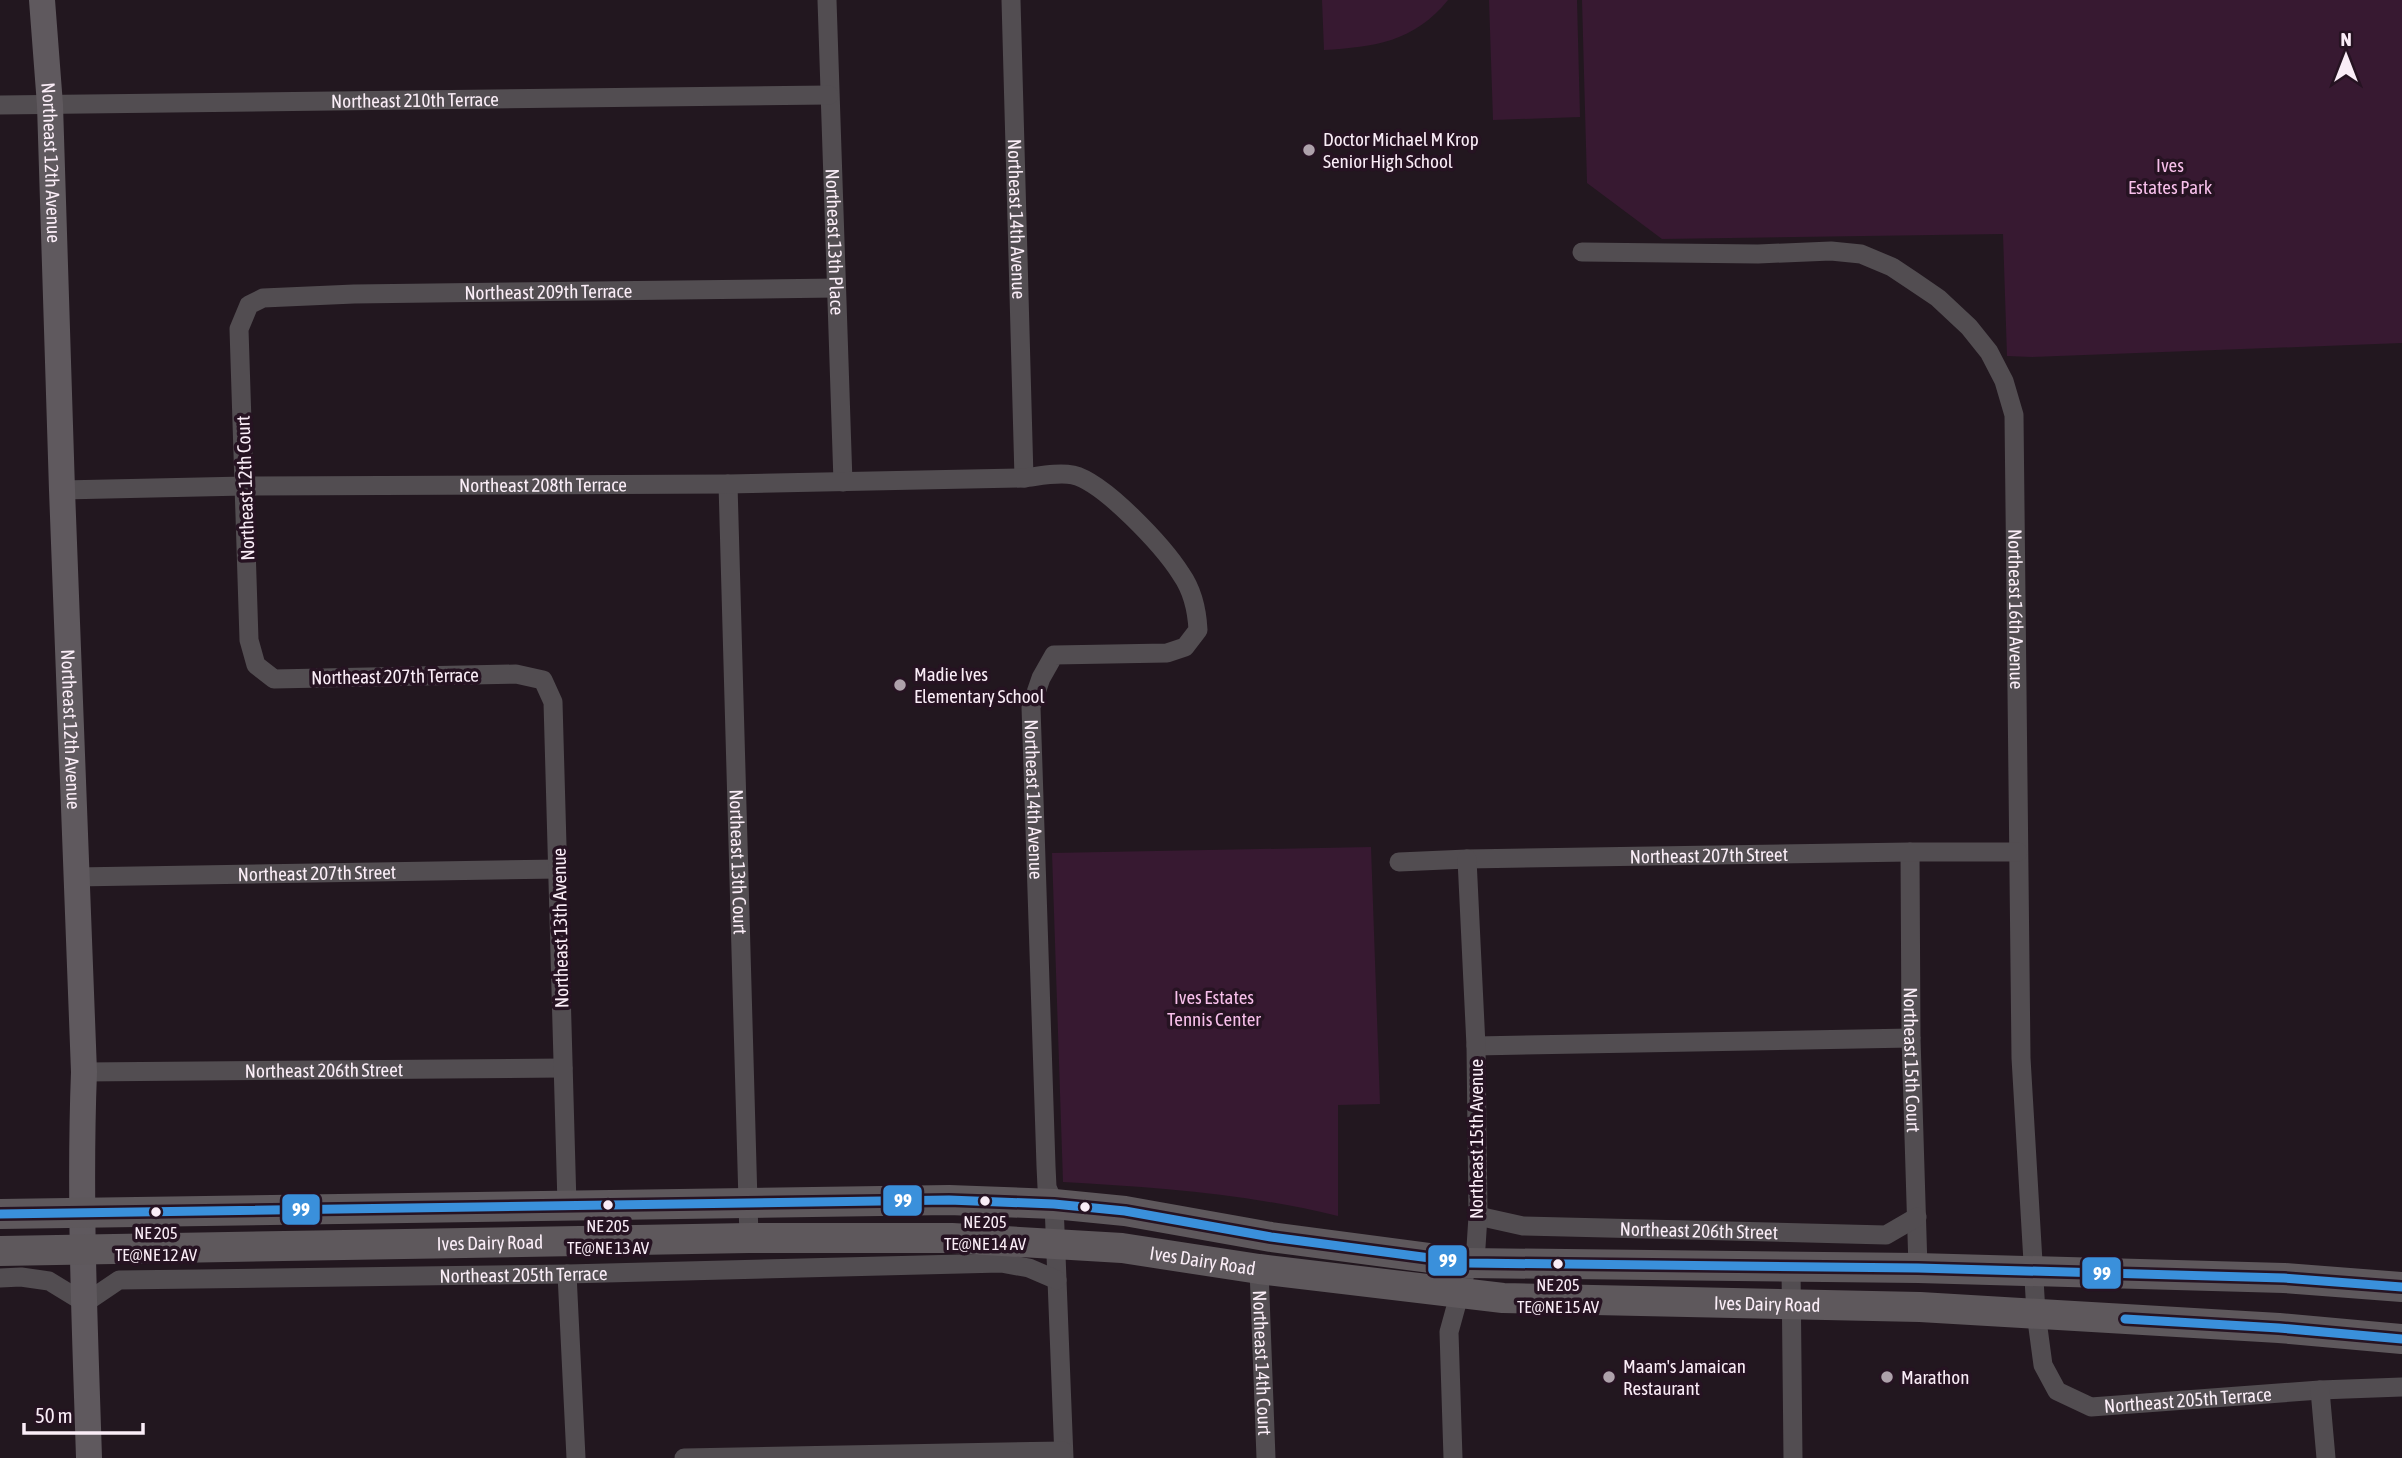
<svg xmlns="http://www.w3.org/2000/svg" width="2402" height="1458" viewBox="0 0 2402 1458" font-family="'Asap Condensed',sans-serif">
<rect width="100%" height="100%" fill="#22171f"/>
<g fill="#371931">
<path d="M1322,0H1448C1414,42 1374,47 1324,50Z"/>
<path d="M1489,0H1577L1580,117L1493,120Z"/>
<path d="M1582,0H2402V343L2032,357L2007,356L2003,234L1662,239L1587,183Z"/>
<path d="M1371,847L1380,1104L1338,1105V1216C1248,1194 1155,1187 1063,1182L1052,853Z"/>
</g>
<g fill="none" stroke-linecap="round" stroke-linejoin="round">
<g stroke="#524d51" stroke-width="19">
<path id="s1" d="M827,0L843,482"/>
<path id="s2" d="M1011,0L1024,478"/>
<path id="s3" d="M0,105L829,95"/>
<path id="s4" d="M1582,252L1758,254L1831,251L1861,254L1892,267L1913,281L1938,298L1969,327L1989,352L2004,381L2014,415L2021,1058L2036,1313L2043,1365L2057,1391L2091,1407L2320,1390L2402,1387"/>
<path id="s5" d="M728,484L749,1238"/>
<path id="s6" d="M62,490L245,486L728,484L1024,478C1040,476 1058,472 1073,475C1104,482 1164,547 1181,574C1193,591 1197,610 1198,630L1185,647L1167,653L1054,655L1041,678L1031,707L1046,1166L1047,1187L1054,1204L1064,1458"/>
<path id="s7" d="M1910,852L1911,1038L1918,1268"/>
<path id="s8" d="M1399,862L1467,859L1910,852H2018"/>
<path id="s9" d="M75,877L559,869"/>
<path d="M1476,1046L1911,1038"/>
<path id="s10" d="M84,1072L563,1068"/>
<path id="s11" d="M567,1205L553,702L543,680L516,674L274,679L256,665L249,640L239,329L249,305L263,298L354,294L836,288"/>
<path id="s12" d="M1478,1216L1523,1226L1886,1235L1917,1217"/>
<path d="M1791,1268L1793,1458"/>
<path id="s13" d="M1259,1269L1266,1458"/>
<path d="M567,1274L576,1458"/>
<path id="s14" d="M0,1278L21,1277L49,1281L85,1303L119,1280L567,1274L1001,1263L1029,1268L1057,1280"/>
<path d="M2320,1390L2326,1458"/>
<path d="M684,1458L1063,1451"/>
<path d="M1453,1458L1449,1332L1468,1263L1476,1247L1478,1216L1476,1046L1467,859"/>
</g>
<path stroke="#5f595e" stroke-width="26" id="s15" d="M42,0L50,105L62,490L84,1072C79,1201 85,1329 89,1458"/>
<g stroke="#5e585c" stroke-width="30">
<path d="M0,1214L949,1200L1054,1204L1125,1211L1271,1237L1468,1263L1918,1268L2284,1278L2402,1287"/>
<path id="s16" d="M0,1251L749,1238H952L1122,1248L1259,1269L1503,1298L1920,1307L2279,1328L2402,1339"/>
</g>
<g stroke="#261322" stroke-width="14">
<g id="bus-1">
<path d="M0,1214L949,1200L1054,1204L1125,1211L1271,1237L1468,1263L1918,1268L2284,1278L2402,1287"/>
<path d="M2125,1319L2279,1328L2402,1339"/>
</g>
</g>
<use href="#bus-1" stroke="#3a90db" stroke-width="9"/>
</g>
<g fill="#aea2ab" stroke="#261322" stroke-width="2.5">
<circle cx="1309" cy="150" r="7"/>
<circle cx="900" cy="685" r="7"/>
<circle cx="1609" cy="1377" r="7"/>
<circle cx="1887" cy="1377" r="7"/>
</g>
<g fill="#faedf7" stroke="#261322" stroke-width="2.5">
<circle cx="985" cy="1201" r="6"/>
<circle cx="608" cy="1205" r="6"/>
<circle cx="1085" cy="1207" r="6"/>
<circle cx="156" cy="1212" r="6"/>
<circle cx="1558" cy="1264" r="6"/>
</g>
<g text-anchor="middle" stroke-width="7" stroke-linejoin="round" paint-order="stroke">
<g font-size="17" fill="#faedf7" stroke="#261322">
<text x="985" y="1228">NE 205<tspan x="985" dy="22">TE@NE 14 AV</tspan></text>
<text x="608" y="1232">NE 205<tspan x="608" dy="22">TE@NE 13 AV</tspan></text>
<text x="156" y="1239">NE 205<tspan x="156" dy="22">TE@NE 12 AV</tspan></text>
<text x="1558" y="1291">NE 205<tspan x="1558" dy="22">TE@NE 15 AV</tspan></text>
</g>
<g font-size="19" fill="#faedf7" stroke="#261322">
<text dy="7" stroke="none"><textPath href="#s3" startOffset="415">Northeast 210th Terrace</textPath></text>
<text dy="7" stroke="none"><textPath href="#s15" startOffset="163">Northeast 12th Avenue</textPath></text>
<text dy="7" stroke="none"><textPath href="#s2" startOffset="219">Northeast 14th Avenue</textPath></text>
<text dy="7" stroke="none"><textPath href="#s1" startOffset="242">Northeast 13th Place</textPath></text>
<text dy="7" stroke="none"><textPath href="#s11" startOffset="1484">Northeast 209th Terrace</textPath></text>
<text dy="7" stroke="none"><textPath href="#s6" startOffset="481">Northeast 208th Terrace</textPath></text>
<text transform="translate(245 488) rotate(-92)" y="7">Northeast 12th Court</text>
<text dy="7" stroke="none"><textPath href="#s4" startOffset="705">Northeast 16th Avenue</textPath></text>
<text transform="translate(395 676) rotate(-1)" y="7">Northeast 207th Terrace</text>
<text dy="7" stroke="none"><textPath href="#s15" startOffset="730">Northeast 12th Avenue</textPath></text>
<text dy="7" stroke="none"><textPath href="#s6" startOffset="1522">Northeast 14th Avenue</textPath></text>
<text dy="7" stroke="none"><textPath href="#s8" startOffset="310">Northeast 207th Street</textPath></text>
<text dy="7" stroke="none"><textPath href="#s5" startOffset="378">Northeast 13th Court</textPath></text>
<text dy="7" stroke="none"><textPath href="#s9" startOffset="242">Northeast 207th Street</textPath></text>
<text transform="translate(560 928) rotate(-91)" y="7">Northeast 13th Avenue</text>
<text dy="7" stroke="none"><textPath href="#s7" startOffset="208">Northeast 15th Court</textPath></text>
<text dy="7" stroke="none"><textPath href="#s10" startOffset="240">Northeast 206th Street</textPath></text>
<text transform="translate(1476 1139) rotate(-90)" y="7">Northeast 15th Avenue</text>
<text dy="7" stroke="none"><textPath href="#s12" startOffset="222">Northeast 206th Street</textPath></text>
<text dy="7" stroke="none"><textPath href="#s16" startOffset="490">Ives Dairy Road</textPath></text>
<text dy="7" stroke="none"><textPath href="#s16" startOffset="1204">Ives Dairy Road</textPath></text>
<text dy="7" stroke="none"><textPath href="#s14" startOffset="537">Northeast 205th Terrace</textPath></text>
<text dy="7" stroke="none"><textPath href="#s16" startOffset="1771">Ives Dairy Road</textPath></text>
<text dy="7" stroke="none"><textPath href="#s13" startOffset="94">Northeast 14th Court</textPath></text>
<text dy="7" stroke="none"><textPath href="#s4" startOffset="1626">Northeast 205th Terrace</textPath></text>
</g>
<g font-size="19" fill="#faedf7" stroke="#261322" text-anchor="start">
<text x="1323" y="146">Doctor Michael M Krop<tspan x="1323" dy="22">Senior High School</tspan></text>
<text x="914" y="681">Madie Ives<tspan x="914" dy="22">Elementary School</tspan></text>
<text x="1623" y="1373">Maam's Jamaican<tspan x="1623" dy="22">Restaurant</tspan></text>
<text x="1901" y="1384">Marathon</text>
</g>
<g font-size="19" fill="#f7bfea" stroke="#261322">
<text x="2170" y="172">Ives<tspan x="2170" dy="22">Estates Park</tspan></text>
<text x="1214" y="1004">Ives Estates<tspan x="1214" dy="22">Tennis Center</tspan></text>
</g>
</g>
<g stroke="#261322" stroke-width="2.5">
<rect x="882" y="1184" width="41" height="33" rx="7" fill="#3a90db"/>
<rect x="281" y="1193" width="40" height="33" rx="7" fill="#3a90db"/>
<rect x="1427" y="1244" width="41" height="33" rx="7" fill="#3a90db"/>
<rect x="2081" y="1256" width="41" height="34" rx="7" fill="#3a90db"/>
</g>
<g font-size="19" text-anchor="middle" font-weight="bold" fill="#fff">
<text x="903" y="1207">99</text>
<text x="301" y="1216">99</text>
<text x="1448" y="1267">99</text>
<text x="2102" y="1280">99</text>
</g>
<g transform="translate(2346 56)" stroke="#261322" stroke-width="5" paint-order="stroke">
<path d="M0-5L12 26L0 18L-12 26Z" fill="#faedf7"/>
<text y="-10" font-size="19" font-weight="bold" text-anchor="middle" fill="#faedf7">N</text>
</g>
<path d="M24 1423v10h119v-10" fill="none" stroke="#faedf7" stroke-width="3.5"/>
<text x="35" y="1423" font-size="21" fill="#faedf7" stroke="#261322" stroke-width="5" paint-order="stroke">50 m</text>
</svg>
